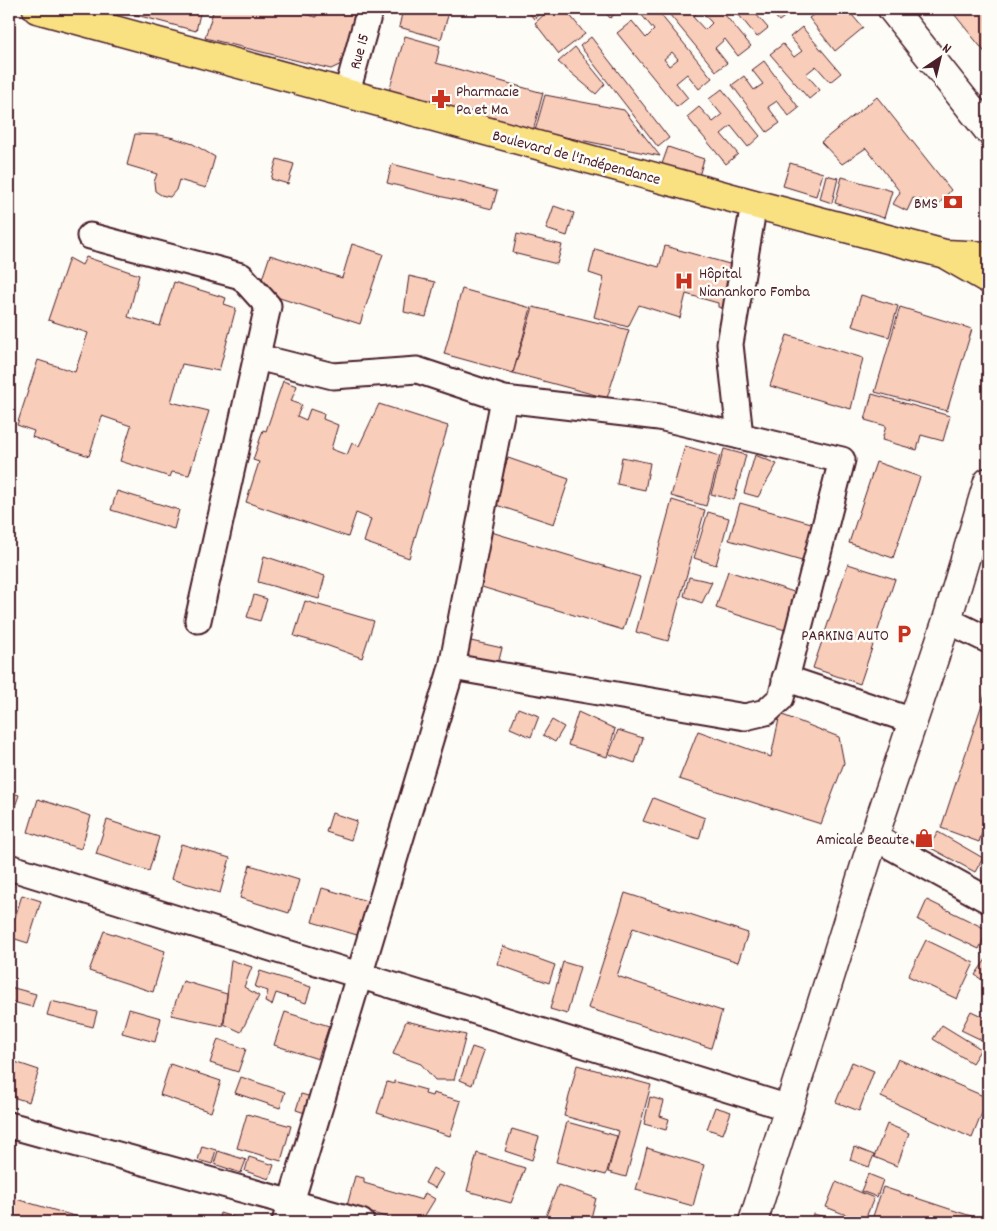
<svg xmlns="http://www.w3.org/2000/svg" width="997" height="1231" viewBox="0 0 997 1231" font-family="Dekko,sans-serif">
<rect width="100%" height="100%" fill="#fdfcf7"/>
<filter id="ink" filterUnits="userSpaceOnUse"><feTurbulence type="fractalNoise" baseFrequency=".02" numOctaves="2"/><feDisplacementMap in="SourceGraphic" scale="10" xChannelSelector="R" yChannelSelector="G"/><feConvolveMatrix kernelMatrix="1 2 1 2 8 2 1 2 1" color-interpolation-filters="sRGB"/></filter>
<g filter="url(#ink)">
<g fill="#f8cdb9" stroke="#4a1f2b" fill-rule="evenodd">
<path d="M114,9H201L196,31Z"/>
<path d="M214,9H287L316,17L318,9H369L358,56L331,69L205,38Z"/>
<path d="M403,9H450L441,39L399,27Z"/>
<path d="M526,9H545L534,19Z"/>
<path d="M550,9H565L585,34L559,54L535,23Z"/>
<path d="M602,9H621L610,18Z"/>
<path d="M648,9H656L712,78L699,89L687,74L676,83L688,98L677,107L617,33L632,21L646,38L654,30L641,14ZM672,52L678,59L669,66L664,59Z"/>
<path d="M665,9H720L751,46L738,56L725,39L715,48L727,63L716,71ZM700,10L712,23L705,30L693,17Z"/>
<path d="M734,9H760L755,13L768,28L757,37Z"/>
<path d="M769,9H790L792,11L779,21Z"/>
<path d="M821,9H847L863,28L835,51L809,18Z"/>
<path d="M950,9H984L988,14V56Z"/>
<path d="M802,27L841,73L830,82L816,66L806,74L820,90L809,99L770,54L783,44L794,57L802,51L790,37Z"/>
<path d="M405,36L440,46L436,63L543,93L533,131L389,91Z"/>
<path d="M591,37L669,138L658,147L580,46Z"/>
<path d="M575,47L605,84L596,94L558,62Z"/>
<path d="M764,61L799,108L789,116L777,101L768,107L780,123L767,132L732,85L744,76L754,90L763,84L752,70Z"/>
<path d="M722,89L760,136L748,147L731,126L721,134L738,154L726,164L687,117L699,107L713,122L722,115L709,99Z"/>
<path d="M545,95L624,110L660,156L535,131Z"/>
<path d="M877,97L951,190L939,204L913,198L907,211L893,204L900,192L866,148L842,164L821,142Z"/>
<path d="M135,134L160,135L174,138L193,144L215,157L206,188L179,180L176,190L170,197L161,195L155,191L154,182L157,174L127,165Z"/>
<path d="M668,147L704,159L699,176L662,164Z"/>
<path d="M277,159L294,164L288,184L271,179Z"/>
<path d="M790,163L823,173L816,196L783,186Z"/>
<path d="M392,164L497,191L492,209L387,183Z"/>
<path d="M826,175L838,178L832,203L820,199Z"/>
<path d="M842,177L892,191L884,218L835,203Z"/>
<path d="M554,206L574,213L567,236L546,229Z"/>
<path d="M517,234L562,245L557,264L513,253Z"/>
<path d="M352,244L383,254L360,324L258,291L270,255L342,278Z"/>
<path d="M665,246L740,267L729,310L718,307V303L686,294L680,318L639,305L628,327L594,317L604,278L589,273L595,249L659,267Z"/>
<path d="M86,257L139,275L128,317L160,326L174,282L226,298L224,304L236,308L219,371L182,364L171,402L209,411L189,475L172,472L170,477L120,461L131,426L102,416L89,456L32,437L34,431L17,425L38,360L75,372L88,333L48,320L69,258L82,265Z"/>
<path d="M409,276L435,282L426,317L404,312Z"/>
<path d="M462,289L531,308L513,373L444,354Z"/>
<path d="M861,295L898,306L889,337L852,326Z"/>
<path d="M533,307L629,330L607,398L513,373Z"/>
<path d="M900,307L972,329L947,411L875,392Z"/>
<path d="M787,335L863,358L851,409L770,386Z"/>
<path d="M283,381L297,386L291,401L302,405L297,416L306,420L310,409L324,414L323,419L338,425L331,449L347,455L352,443L359,446L379,404L448,426L409,558L364,542L371,519L356,513L348,537L246,502L259,462L253,460L263,430L266,431Z"/>
<path d="M872,394L950,416L943,441L921,435L917,450L882,440L886,426L865,420Z"/>
<path d="M685,446L720,456L706,506L671,496Z"/>
<path d="M724,449L746,455L734,500L711,494Z"/>
<path d="M755,455L777,464L758,497L744,493Z"/>
<path d="M622,457L650,463L645,490L617,484Z"/>
<path d="M508,458L569,479L554,524L493,504Z"/>
<path d="M876,462L920,477L893,558L849,543Z"/>
<path d="M117,491L179,510L174,529L111,510Z"/>
<path d="M672,500L705,510L668,641L636,632Z"/>
<path d="M740,503L822,526L812,564L729,540Z"/>
<path d="M708,512L729,518L716,565L694,558Z"/>
<path d="M478,528L640,577L623,630L462,581Z"/>
<path d="M264,556L325,576L319,599L258,582Z"/>
<path d="M848,564L895,579L860,684L813,668Z"/>
<path d="M728,571L797,593L785,630L716,608Z"/>
<path d="M689,577L712,582L702,603L684,596Z"/>
<path d="M254,595L267,599L260,621L247,617Z"/>
<path d="M305,601L374,621L362,658L323,644L294,636Z"/>
<path d="M462,639L502,648L497,668L458,658Z"/>
<path d="M988,686V814L979,842L941,828Z"/>
<path d="M518,708L539,716L531,737L510,728Z"/>
<path d="M578,712L615,729L607,757L568,745Z"/>
<path d="M780,714L839,737L844,763L821,824L679,779L698,731L771,757Z"/>
<path d="M552,720L564,727L555,742L543,735Z"/>
<path d="M618,730L643,738L635,763L609,754Z"/>
<path d="M9,792L19,795L9,824Z"/>
<path d="M653,798L705,818L699,839L643,821Z"/>
<path d="M38,799L91,816L81,849L28,832Z"/>
<path d="M332,813L357,821L351,840L326,832Z"/>
<path d="M107,820L159,837L149,871L96,854Z"/>
<path d="M938,832L983,858L975,872L929,847Z"/>
<path d="M181,844L230,858L220,893L171,879Z"/>
<path d="M250,865L299,880L289,913L240,898Z"/>
<path d="M322,888L374,903L364,937L312,922Z"/>
<path d="M625,893L748,933L738,962L633,928L617,976L722,1011L711,1048L588,1008Z"/>
<path d="M22,895L41,901L28,943L9,937Z"/>
<path d="M927,900L988,930L979,949L918,920Z"/>
<path d="M104,931L165,951L153,992L89,971Z"/>
<path d="M926,940L974,963L957,999L908,976Z"/>
<path d="M503,946L555,965L549,983L497,964Z"/>
<path d="M987,958L988,959V984L975,975Z"/>
<path d="M231,960L252,967L244,987L259,996L241,1032L224,1024Z"/>
<path d="M563,962L580,967L567,1014L550,1009Z"/>
<path d="M260,971L311,987L306,1003L276,993L272,1005L265,1002L268,991L255,987Z"/>
<path d="M183,981L227,994L223,1026L171,1015Z"/>
<path d="M10,987L36,994L32,1007L9,1001Z"/>
<path d="M51,1001L97,1012L93,1027L47,1015Z"/>
<path d="M129,1009L161,1018L155,1042L122,1033Z"/>
<path d="M971,1011L988,1019V1043L961,1030Z"/>
<path d="M285,1012L329,1026L318,1059L274,1045Z"/>
<path d="M406,1021L466,1035L454,1080H435L421,1064L393,1054Z"/>
<path d="M942,1025L981,1049L972,1063L933,1039Z"/>
<path d="M218,1039L246,1049L238,1072L210,1063Z"/>
<path d="M472,1047L484,1051L472,1085L460,1080Z"/>
<path d="M898,1059L988,1098L972,1138L881,1097Z"/>
<path d="M9,1060L39,1070L29,1102L9,1096Z"/>
<path d="M852,1062L874,1071L859,1111L836,1102Z"/>
<path d="M170,1064L221,1081L211,1112L160,1095Z"/>
<path d="M577,1065L651,1085L626,1177L608,1172L619,1131L564,1116Z"/>
<path d="M241,1077L285,1092L280,1108L235,1093Z"/>
<path d="M394,1081L426,1090L425,1094L432,1096L433,1093L461,1101L450,1136L377,1113L387,1082L394,1084Z"/>
<path d="M301,1094L319,1099L314,1116L296,1110Z"/>
<path d="M650,1097L664,1101L660,1116L669,1119L666,1130L644,1124Z"/>
<path d="M715,1107L731,1112L723,1134L707,1129Z"/>
<path d="M247,1114L291,1126L281,1161L237,1148Z"/>
<path d="M567,1122L617,1136L606,1175L556,1162Z"/>
<path d="M887,1124L909,1133L897,1166L874,1157Z"/>
<path d="M512,1129L539,1137L532,1160L505,1151Z"/>
<path d="M202,1146L216,1150L212,1164L198,1160Z"/>
<path d="M854,1147L874,1155L869,1167L850,1160Z"/>
<path d="M647,1148L704,1165L693,1206L636,1190Z"/>
<path d="M218,1151L246,1160L241,1173L214,1164Z"/>
<path d="M477,1153L525,1168L511,1203L467,1191Z"/>
<path d="M249,1157L274,1165L269,1179L245,1171Z"/>
<path d="M433,1168L443,1174L435,1188L425,1183Z"/>
<path d="M868,1174L883,1180L877,1197L861,1191Z"/>
<path d="M355,1176L364,1178V1183L422,1200L425,1193L435,1199L421,1222H404L347,1206Z"/>
<path d="M836,1182L874,1198L864,1222L826,1207Z"/>
<path d="M558,1185L596,1198L590,1222H551L544,1221Z"/>
<path d="M883,1187L983,1220L982,1222H871Z"/>
<path d="M9,1197L95,1222H26L9,1218Z"/>
<path d="M220,1213L248,1222H218Z"/>
<path d="M813,1214L846,1222H811Z"/>
</g>
<g fill="none" stroke-linecap="round" stroke-linejoin="round">
<g stroke="#4a1f2b" stroke-width="29">
<g id="street">
<path d="M347,92L370,9"/>
<path d="M90,236L241,276L268,306L198,620"/>
<path d="M257,357L333,376L417,370L504,399L659,417L842,460L781,698L766,712L745,717L452,667"/>
<path d="M740,436L730,344L754,204"/>
<path d="M947,620L988,640"/>
<path d="M785,678L913,721"/>
<path d="M874,837L988,900"/>
<path d="M9,867L789,1108"/>
<path d="M9,1125L361,1222"/>
<path d="M285,1222L452,667L504,399"/>
</g>
</g>
<g stroke="#4a1f2b" stroke-width="31">
<g id="secondary">
<path d="M892,9L988,130"/>
<path d="M753,1222L874,837L947,620L988,482"/>
</g>
</g>
<g stroke="#4a1f2b" stroke-width="31">
<g id="highway">
<path d="M37,9L754,204L945,254L988,256"/>
<path d="M948,256L988,279"/>
</g>
</g>
<use href="#street" stroke="#fdfcf7" stroke-width="25"/>
<use href="#secondary" stroke="#fdfcf7" stroke-width="28"/>
<use href="#highway" stroke="#f9e181" stroke-width="28"/>
</g>
</g>
<defs>
<g id="pharmacy-bare" transform="scale(1.5)"><path d="M-2-6h4v4h4v4h-4v4h-4v-4h-4v-4h4Z" fill="#c8321e" stroke="#fdfcf7" stroke-width="2.5" paint-order="stroke"/></g>
<g id="bank-bare" transform="scale(1.5)"><path d="M-6-4H6V4H-6ZM0-2.3a2.3 2.3 0 1 0 0 4.6a2.3 2.3 0 1 0 0-4.6Z" fill="#c8321e" stroke="#fdfcf7" stroke-width="2.5" paint-order="stroke"/></g>
<g id="hospital-bare" transform="scale(1.5)"><path d="M-5-5h3v3.5h4V-5h3V5h-3V1.5h-4V5h-3Z" fill="#c8321e" stroke="#fdfcf7" stroke-width="2.5" paint-order="stroke"/></g>
<g id="parking-bare" transform="scale(1.5)"><path d="M-3.5-5.5H1a3.5 3.5 0 0 1 0 7H-1V5.5H-3.5ZM-1-3.4V-.6H.8a1.4 1.4 0 0 0 0-2.8Z" fill="#c8321e" stroke="#fdfcf7" stroke-width="2.5" paint-order="stroke"/></g>
<g id="shop-bare" transform="scale(1.5)"><path d="M-5-2.5h2.3a2.7 3.5 0 0 1 5.4 0H5L5.5 6h-11ZM-1.5-2.5h3a1.5 2.3 0 0 0-3 0Z" fill="#c8321e" stroke="#fdfcf7" stroke-width="2.5" paint-order="stroke"/></g>
</defs>
<g fill-rule="evenodd">
<use href="#pharmacy-bare" x="441" y="99"/>
<use href="#bank-bare" x="953" y="202"/>
<use href="#hospital-bare" x="684" y="281"/>
<use href="#parking-bare" x="904" y="634"/>
<use href="#shop-bare" x="924" y="838"/>
</g>
<g text-anchor="middle" stroke-width="5" stroke-linejoin="round" paint-order="stroke">
<g font-size="16" fill="#4a1f2b" stroke="#fdfcf7">
<text transform="translate(358 51) rotate(-75)" y="6">Rue 15</text>
<text transform="translate(577 156) rotate(15)" y="6">Boulevard de l'Indépendance</text>
</g>
<g font-size="16" fill="#4a1f2b" stroke="#fdfcf7" text-anchor="end">
<text x="456" y="96" text-anchor="start">Pharmacie<tspan x="456" dy="18">Pa et Ma</tspan></text>
<text x="938" y="208">BMS</text>
<text x="699" y="278" text-anchor="start">Hôpital<tspan x="699" dy="18">Nianankoro Fomba</tspan></text>
<text x="889" y="640">PARKING AUTO</text>
<text x="909" y="844">Amicale Beaute</text>
</g>
</g>
<rect width="997" height="1231" fill="none" stroke="#fdfcf7" stroke-width="30"/>
<rect x="15" y="15" width="967" height="1201" fill="none" stroke="#4a1f2b" stroke-width="2" filter="url(#ink)"/>
<g transform="translate(940 58) rotate(35)" stroke="#fdfcf7" stroke-width="4" paint-order="stroke">
<path d="M0-4L9 19L0 12L-9 19Z" fill="#4a1f2b"/>
<text y="-8" font-size="14" font-weight="bold" text-anchor="middle" fill="#4a1f2b">N</text>
</g>
</svg>
